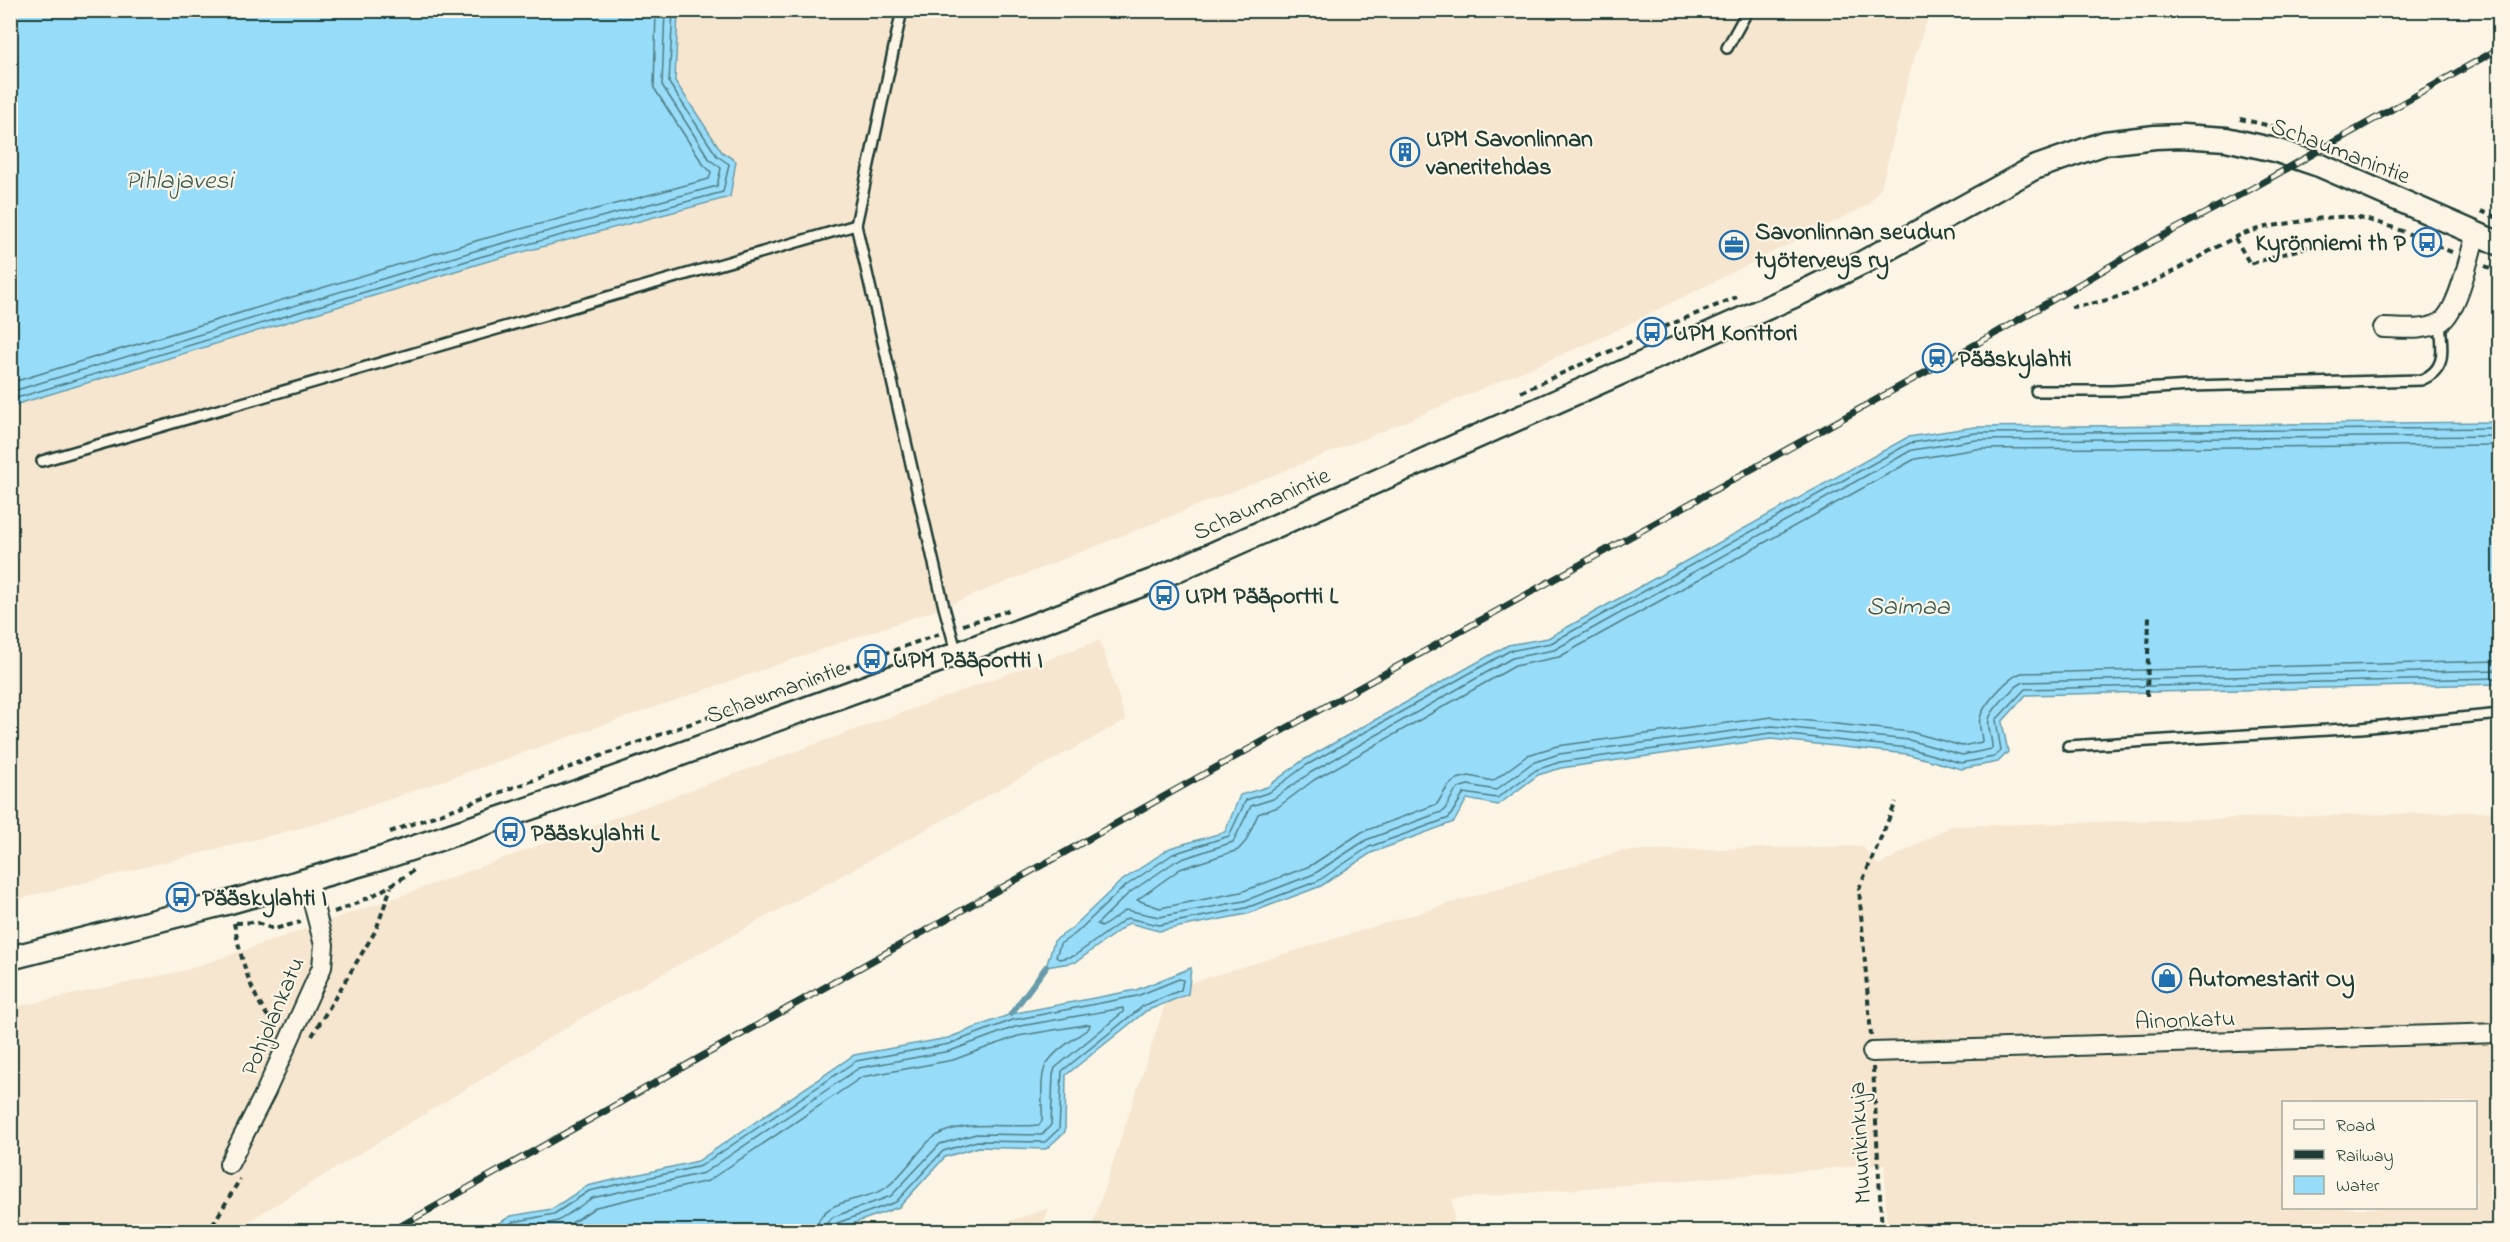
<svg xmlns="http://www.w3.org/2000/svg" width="2510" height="1242" viewBox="0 0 2510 1242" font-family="'Indie Flower',sans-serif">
<rect width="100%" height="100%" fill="#fcf5e5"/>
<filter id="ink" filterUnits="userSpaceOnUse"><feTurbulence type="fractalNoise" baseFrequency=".0167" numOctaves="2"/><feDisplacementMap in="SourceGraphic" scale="12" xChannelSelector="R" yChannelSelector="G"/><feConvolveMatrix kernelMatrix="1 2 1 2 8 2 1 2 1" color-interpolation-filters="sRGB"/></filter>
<g filter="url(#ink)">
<g fill="#f7e6cf" fill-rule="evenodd">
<path d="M678,11H1930L1911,69L1881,188L1868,205L1603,337L1376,434L944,607L321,823L11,901V406L485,262L730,197L722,152L675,81Z"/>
<path d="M1100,640L1126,720L587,1015L236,1229L231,1231H11L10,1008L186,970L406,894Z"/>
<path d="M2499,811V1231H1887L1884,1164L1452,1199L1455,1231L1090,1232L1170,989L1621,851L1862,846L1879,865L1951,826ZM2284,1102H2476V1208H2284Z"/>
<path d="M1049,1208L1041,1231H980Z"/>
</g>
<g fill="#97dcf9" stroke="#679caa" stroke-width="1.5">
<path d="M11,10L678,11L675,81L722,152L736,161L730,197L485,262L11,406Z"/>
<path d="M2499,422V684L2026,695L2002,722L2008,752L1998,762L1961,769L1907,754L1771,739L1561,768L1538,775L1498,805L1467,799L1454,822L1371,853L1321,886L1247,914L1159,931L1129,923L1076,962L1046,967L1054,941L1071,929L1120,882L1170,848L1225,832L1240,795L1267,787L1302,761L1508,645L1548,638L1908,437L1975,427Z"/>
<path d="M1191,968L1188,994L1146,1011L1066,1075L1065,1132L1046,1149L978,1147L945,1157L899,1207L832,1231H485L511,1216L552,1209L587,1186L698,1161L854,1055L948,1038L1011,1014L1136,990Z"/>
</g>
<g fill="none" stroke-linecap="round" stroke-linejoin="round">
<g stroke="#4f7d83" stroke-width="1.5">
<path d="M10,383L479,240L709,179L711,172L703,164L654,88L656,10"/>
<path d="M10,392L481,249L717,186L721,168L710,160L662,85L665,10"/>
<path d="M10,400L483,256L723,192L729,164L717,156L669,83L673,10"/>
<path d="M2500,428L1976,433L1910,443L1551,643L1509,651L1305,766L1270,792L1246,800L1229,836L1173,854L1124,887L1075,934L1060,944L1056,957L1059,959L1074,956L1127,918L1159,925L1246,908L1318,881L1369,847L1449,818L1464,793L1497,798L1536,770L1560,762L1771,733L1908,748L1961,763L1994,757L2001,751L1996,720L2025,689L2500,678"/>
<path d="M2500,436L1976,440L1912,450L1554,650L1512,658L1310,773L1273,799L1251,806L1233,842L1176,861L1129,893L1097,924L1102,927L1126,910L1159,917L1244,901L1314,874L1366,840L1444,811L1455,791L1461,787L1468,785L1496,790L1532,763L1559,754L1772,726L1909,740L1962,755L1992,749C1993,740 1987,729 1989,720C1990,711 2015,685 2024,682L2500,670"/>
<path d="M2500,445L1977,449L1915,459L1559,657L1515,666L1314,780L1278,807L1258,814L1246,841L1238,850L1180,869L1137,900L1160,908L1241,892L1310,866L1362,832L1437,804L1448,786L1457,779L1469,776L1493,781L1528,755L1557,746L1772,717L1911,732L1962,746L1982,742C1982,734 1978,726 1980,718C1983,705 2009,676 2022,673L2500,661"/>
<path d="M497,1232L513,1222L554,1214L589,1191L701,1166L856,1061L949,1044L1013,1020L1137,996L1179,979L1183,980L1181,990L1143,1006L1062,1071L1059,1129L1045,1142L977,1141L943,1151L896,1202L837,1223L833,1232"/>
<path d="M512,1232L558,1221L592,1198L704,1173L859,1068L950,1051L1015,1027L1123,1008V1012L1055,1068L1053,1075L1051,1125L1042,1135L976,1134L940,1144L891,1196L833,1217L827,1223L825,1232"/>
<path d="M554,1232L564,1228L596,1207L708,1181L862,1077L953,1060L1018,1036L1090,1024L1089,1028C1076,1038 1054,1050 1046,1065C1039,1079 1043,1105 1042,1121L1039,1125C1005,1129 958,1117 929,1141C915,1156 903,1174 887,1187C867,1203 818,1196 816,1232"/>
</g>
<path stroke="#679caa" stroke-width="6" d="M1011,1014L1046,967"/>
<g stroke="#1f3d34" stroke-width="14">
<g id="service">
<path d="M1727,48L1748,10"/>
<path d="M856,225L902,10"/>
<path d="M2036,391H2112L2190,386L2421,380C2448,369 2442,349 2440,323"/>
<path d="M42,461L856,225L944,607L957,654"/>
<path d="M2068,746L2361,728L2500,714"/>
</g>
</g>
<g stroke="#1f3d34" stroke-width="22">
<g id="minor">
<path d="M2383,328C2401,328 2423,332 2439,323C2458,314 2469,255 2476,234"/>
<path d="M1872,1052L2500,1033"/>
<path d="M229,1164L266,1091L322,967L324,945L307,880"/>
</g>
</g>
<g stroke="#1f3d34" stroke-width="27">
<path id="tertiary" d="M10,958L230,902L383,858L557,799L957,654L1152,581L1805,291L1862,263L2034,168L2105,143L2155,137L2182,136L2226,139L2275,150L2319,165L2500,244"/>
</g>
<g stroke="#1f3d34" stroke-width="4" stroke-dasharray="6 4.5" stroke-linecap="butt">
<path d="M2240,119L2280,128"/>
<path d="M2481,211L2500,219"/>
<path d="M2235,238L2250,264L2310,246"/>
<path d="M2485,266L2500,272"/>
<path d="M2071,307C2138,299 2177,267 2234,238C2253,229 2271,226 2291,223C2311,220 2330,216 2350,217C2380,219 2425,241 2454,253"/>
<path d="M1521,392L1652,332L1737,297"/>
<path d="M963,625L1010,610"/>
<path d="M2147,696L2149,616"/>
<path d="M390,832L939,634"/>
<path d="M334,912C363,902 389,888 414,870"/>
<path d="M234,923C240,955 252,1004 277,1026"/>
<path d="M236,923L255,922L274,929L301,922"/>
<path d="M312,1036L376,930L391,887"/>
<path d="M1871,1036L1859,889L1896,802"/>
<path d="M1873,1067L1882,1232"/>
<path d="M205,1232L212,1226L240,1179"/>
</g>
<use href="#service" stroke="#fcf5e5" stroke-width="9"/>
<use href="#minor" stroke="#fcf5e5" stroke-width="18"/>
<use href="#tertiary" stroke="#fcf5e5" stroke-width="22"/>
<g stroke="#1f3d34" stroke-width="7">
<path id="rail" d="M390,1232L1172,792L1996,333L2153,241L2251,189L2500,48"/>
</g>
<use href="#rail" stroke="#fcf5e5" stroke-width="4.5" stroke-dasharray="14" stroke-linecap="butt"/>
</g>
</g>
<defs>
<g id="building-ring" transform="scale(1.5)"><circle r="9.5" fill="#fcf5e5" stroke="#1f6fb2" stroke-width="1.5"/><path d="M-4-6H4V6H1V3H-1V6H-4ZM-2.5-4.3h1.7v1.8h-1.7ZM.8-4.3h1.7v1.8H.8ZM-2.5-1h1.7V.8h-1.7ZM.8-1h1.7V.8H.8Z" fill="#1f6fb2"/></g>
<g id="bus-ring" transform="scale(1.5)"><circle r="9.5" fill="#fcf5e5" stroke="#1f6fb2" stroke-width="1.5"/><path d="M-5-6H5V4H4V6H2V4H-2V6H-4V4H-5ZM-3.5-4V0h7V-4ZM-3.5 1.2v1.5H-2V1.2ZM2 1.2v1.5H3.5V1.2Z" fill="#1f6fb2"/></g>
<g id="office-ring" transform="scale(1.5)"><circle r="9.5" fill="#fcf5e5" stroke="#1f6fb2" stroke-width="1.5"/><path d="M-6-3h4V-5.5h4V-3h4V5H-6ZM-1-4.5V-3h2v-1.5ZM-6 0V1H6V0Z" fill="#1f6fb2"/></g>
<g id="station-ring" transform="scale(1.5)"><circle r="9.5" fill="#fcf5e5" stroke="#1f6fb2" stroke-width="1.5"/><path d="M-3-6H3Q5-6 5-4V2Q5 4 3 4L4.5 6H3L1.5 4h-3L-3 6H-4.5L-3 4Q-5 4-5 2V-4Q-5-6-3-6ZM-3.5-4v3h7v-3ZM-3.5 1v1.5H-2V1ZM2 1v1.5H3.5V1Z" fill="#1f6fb2"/></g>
<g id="shop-ring" transform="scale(1.5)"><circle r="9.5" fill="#fcf5e5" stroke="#1f6fb2" stroke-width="1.5"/><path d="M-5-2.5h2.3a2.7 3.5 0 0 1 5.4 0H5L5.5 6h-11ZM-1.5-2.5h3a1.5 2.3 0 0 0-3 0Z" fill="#1f6fb2"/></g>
</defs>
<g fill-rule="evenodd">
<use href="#building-ring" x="1405" y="152"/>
<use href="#bus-ring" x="2427" y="242"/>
<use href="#office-ring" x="1734" y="245"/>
<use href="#bus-ring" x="1652" y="332"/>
<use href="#station-ring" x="1937" y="358"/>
<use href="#bus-ring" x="1164" y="595"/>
<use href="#bus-ring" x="872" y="659"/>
<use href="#bus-ring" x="510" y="832"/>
<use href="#bus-ring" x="181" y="897"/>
<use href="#shop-ring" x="2167" y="978"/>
</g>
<g text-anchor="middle" stroke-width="4.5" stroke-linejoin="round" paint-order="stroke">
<g font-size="24" font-weight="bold" fill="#1f3d34" stroke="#fcf5e5" text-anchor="start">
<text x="1426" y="146">UPM Savonlinnan<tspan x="1426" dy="28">vaneritehdas</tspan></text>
<text x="1755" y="239">Savonlinnan seudun<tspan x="1755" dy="28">työterveys ry</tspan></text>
<text x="2406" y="250" text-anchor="end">Kyrönniemi th P</text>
<text x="1673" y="340">UPM Konttori</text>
<text x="1958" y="366">Pääskylahti</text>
<text x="1185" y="603">UPM Pääportti L</text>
<text x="893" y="667">UPM Pääportti I</text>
<text x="531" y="840">Pääskylahti L</text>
<text x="202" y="905">Pääskylahti I</text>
<text x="2188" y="986">Automestarit Oy</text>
</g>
<g font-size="24" fill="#1f3d34" stroke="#fcf5e5">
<text transform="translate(2341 150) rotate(21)" y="8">Schaumanintie</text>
<text transform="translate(1261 503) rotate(-24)" y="8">Schaumanintie</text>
<text transform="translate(776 691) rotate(-20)" y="8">Schaumanintie</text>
<text transform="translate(272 1016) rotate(-67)" y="8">Pohjolankatu</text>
<text transform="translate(2185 1019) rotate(-2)" y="8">Ainonkatu</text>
<text transform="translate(1859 1143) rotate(-93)" y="8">Muurikinkuja</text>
</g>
<g font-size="26" font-style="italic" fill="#375d5b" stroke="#fcf5e5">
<text x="179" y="188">Pihlajavesi</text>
<text x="1908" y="614">Saimaa</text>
</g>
</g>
<rect width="2510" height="1242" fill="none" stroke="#fcf5e5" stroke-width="36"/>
<rect x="18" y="18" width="2474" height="1206" fill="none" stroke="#1f3d34" stroke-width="2" filter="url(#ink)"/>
<rect x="2282" y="1101" width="195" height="108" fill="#fcf5e5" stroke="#a4ab9e" stroke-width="1.5"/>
<rect x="2294" y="1120" width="30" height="9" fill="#fcf5e5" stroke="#a4ab9e" stroke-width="1.5"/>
<text x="2336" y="1131" font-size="18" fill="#1f3d34">Road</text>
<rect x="2294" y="1150" width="30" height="9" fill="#1f3d34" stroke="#a4ab9e" stroke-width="1.5"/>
<text x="2336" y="1161" font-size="18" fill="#1f3d34">Railway</text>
<rect x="2294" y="1176" width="30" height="18" fill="#97dcf9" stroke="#a4ab9e" stroke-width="1.5"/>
<text x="2336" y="1191" font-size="18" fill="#1f3d34">Water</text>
</svg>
